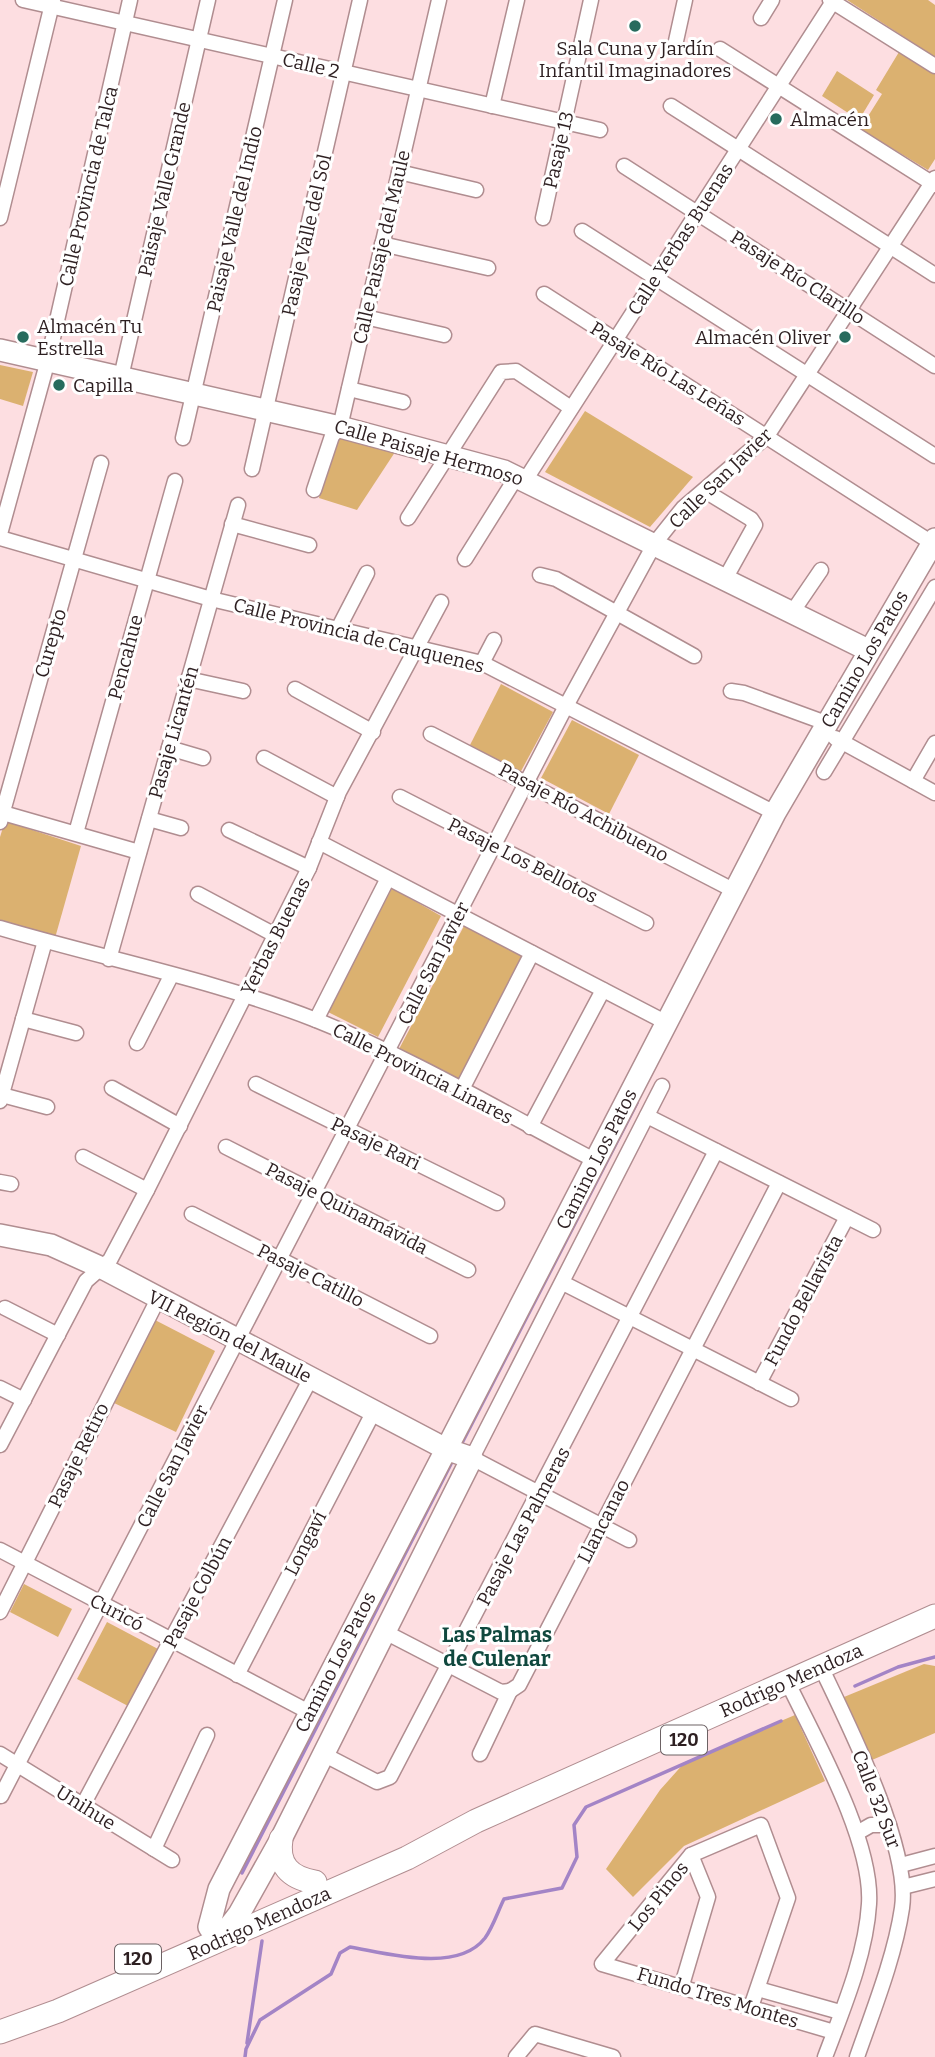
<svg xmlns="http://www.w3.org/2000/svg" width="935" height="2057" viewBox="0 0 935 2057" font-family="Bitter,serif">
<rect width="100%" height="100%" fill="#fddee1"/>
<g fill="#dbb170">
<path d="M847,0H928L935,5V57Z"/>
<path d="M899,52L935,74V159L928,170L860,129L882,94L876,90Z"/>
<path d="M837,71L874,95L859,120L822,96Z"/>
<path d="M0,365L33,372L23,406L0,399Z"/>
<path d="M585,411L693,477L650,527L545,472Z"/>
<path d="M337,433L397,449L357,510L319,498Z"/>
<path d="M501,684L553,712L520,773L470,745Z"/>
<path d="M572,720L639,755L609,814L541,778Z"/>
<path d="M5,821L81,846L55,938L0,922V837Z"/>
<path d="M392,888L441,916L378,1037L328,1012Z"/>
<path d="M465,924L525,954L459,1082L398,1051Z"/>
<path d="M155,1320L215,1351L176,1432L114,1403Z"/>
<path d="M24,1584L72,1609L58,1637L10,1612Z"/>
<path d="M107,1622L158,1649L128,1706L77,1679Z"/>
<path d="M924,1664L935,1666V1733L872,1760L844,1697Z"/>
<path d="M795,1715L825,1781L684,1846L633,1897L606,1869L660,1790L685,1762Z"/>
</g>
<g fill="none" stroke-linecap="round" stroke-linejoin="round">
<g stroke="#a384c6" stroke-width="3.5">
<path d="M461,1445L637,1103"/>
<path d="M855,1686L898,1667L935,1657"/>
<path d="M242,1873L451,1464"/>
<path d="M247,2043L262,1941"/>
<path d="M245,2057L246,2049L260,2020L331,1974L340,1953L350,1947C386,1953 457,1974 485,1938C493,1927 498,1911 504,1899L562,1888L577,1857L574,1825L586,1807L781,1721"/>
</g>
<g stroke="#b08d90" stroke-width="17">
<g id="street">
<path d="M23,0L600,130"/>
<path d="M830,0L935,66"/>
<path d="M761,18L772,0"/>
<path d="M676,41L685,0"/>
<path d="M720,49L935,185"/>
<path d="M492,106L517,0"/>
<path d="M671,106L935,275"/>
<path d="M624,166L935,366"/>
<path d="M399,172L476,190"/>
<path d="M0,218L53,0"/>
<path d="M543,218L591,0"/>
<path d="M582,231L935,456"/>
<path d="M382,244L488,268"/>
<path d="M544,294L932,543"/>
<path d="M365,317L444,335"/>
<path d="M121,377L208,0"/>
<path d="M349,389L403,402"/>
<path d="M183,438L285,0"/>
<path d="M252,469L360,0"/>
<path d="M526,479L834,0"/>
<path d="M314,490L332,436L340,427L439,0"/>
<path d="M705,491L751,519L755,525L725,579"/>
<path d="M408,518L501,372L516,371L571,408"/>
<path d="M232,524L309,545"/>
<path d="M0,534L48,360L130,0"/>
<path d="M0,538L211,599L482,663L775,813"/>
<path d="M465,559L517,476"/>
<path d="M540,575L556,579L694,656"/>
<path d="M791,614L821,570"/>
<path d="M338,629L367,573"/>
<path d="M482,663L494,640"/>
<path d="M188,679L243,691"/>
<path d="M295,689L373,732"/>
<path d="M731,691L744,693L826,723"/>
<path d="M431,734L735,891"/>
<path d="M835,738L935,793"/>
<path d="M169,748L203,758"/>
<path d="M264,758L337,797"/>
<path d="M824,772L935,587"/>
<path d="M913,781L935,743"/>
<path d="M400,797L646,923"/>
<path d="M3,813L139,852"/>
<path d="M149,819L181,828"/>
<path d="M0,822L101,463"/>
<path d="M229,830L309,868"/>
<path d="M76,833L175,481"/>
<path d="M319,842L667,1023"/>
<path d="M198,894L275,935"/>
<path d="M0,928C105,959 214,980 316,1020C412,1058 504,1113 596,1161"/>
<path d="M109,959L238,505"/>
<path d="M23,1019L76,1033"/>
<path d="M316,1020L387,880"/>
<path d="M137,1043L171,976"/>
<path d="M256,1084L497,1203"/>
<path d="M112,1088L180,1126"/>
<path d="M461,1091L532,953"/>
<path d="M2,1095L47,1107"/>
<path d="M0,1101L45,941"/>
<path d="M647,1116L873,1230"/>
<path d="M530,1127L603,990"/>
<path d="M226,1147L468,1270"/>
<path d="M83,1157L147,1190"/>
<path d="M0,1182L11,1184"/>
<path d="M192,1214L430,1336"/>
<path d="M563,1283L791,1399"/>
<path d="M5,1308L58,1335"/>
<path d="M759,1383L847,1217"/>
<path d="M0,1388L24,1400"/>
<path d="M0,1445L86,1281L110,1260L147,1190L309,868L339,792L441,602"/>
<path d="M629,1540L472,1458L662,1086"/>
<path d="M0,1550L309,1712"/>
<path d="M0,1612L158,1299"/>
<path d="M383,1631L501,1692L510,1691"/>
<path d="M821,1667C848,1724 911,1848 902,1908C895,1956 873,2011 857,2057"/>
<path d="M237,1675L374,1411"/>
<path d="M787,1681C815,1739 873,1841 869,1904C866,1955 843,2009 825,2057"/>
<path d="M510,1691L519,1685L779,1183"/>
<path d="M321,1753L377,1782L390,1777L716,1151"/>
<path d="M0,1754L172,1860"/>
<path d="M480,1754L510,1691"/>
<path d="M1,1796L566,706L655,543L683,508L767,436L935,178"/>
<path d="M83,1805L311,1378"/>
<path d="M857,1833L871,1825H889"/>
<path d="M154,1849L207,1735"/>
<path d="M901,1865L935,1856"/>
<path d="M903,1887L935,1879"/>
<path d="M682,1985L708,1897L691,1855"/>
<path d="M758,1989L840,2012"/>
<path d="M751,2007L788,1898L761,1825L691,1855L602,1964L834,2032"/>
<path d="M516,2057L535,2034L613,2057"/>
</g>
</g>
<g stroke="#b08d90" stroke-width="24">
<g id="secondary">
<path d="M0,350L340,427L504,471L868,650"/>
<path d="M0,1235L51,1245L102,1268L446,1449L472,1458L281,1839L239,1914L219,1940L209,1927L219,1889L775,813L935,539"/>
</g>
</g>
<g stroke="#b08d90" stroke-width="25">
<g id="primary">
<path d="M281,1839C277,1865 290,1878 315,1882"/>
<path d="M0,2032L58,2011L407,1858L476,1821L935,1616"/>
</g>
</g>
<use href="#street" stroke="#fff" stroke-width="14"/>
<use href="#secondary" stroke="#fff" stroke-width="21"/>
<use href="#primary" stroke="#fff" stroke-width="23"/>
</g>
<g fill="#276b5d" stroke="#fff" stroke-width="2.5">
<circle cx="635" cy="26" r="7"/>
<circle cx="776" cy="119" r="7"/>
<circle cx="23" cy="337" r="7"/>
<circle cx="845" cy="337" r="7"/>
<circle cx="59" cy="385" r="7"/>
</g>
<g text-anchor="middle" stroke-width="6" stroke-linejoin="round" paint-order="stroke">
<g fill="#fff" stroke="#6c6264" stroke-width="2">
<rect x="661" y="1725.5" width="46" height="29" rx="5"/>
<rect x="115" y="1944.5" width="46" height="29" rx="5"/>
</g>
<g font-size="18" font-weight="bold" fill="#2d1f21">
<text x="684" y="1746">120</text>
<text x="138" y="1965">120</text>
</g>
<g font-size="19" fill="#2d1f21" stroke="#fff" text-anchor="start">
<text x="635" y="55" text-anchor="middle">Sala Cuna y Jardín<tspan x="635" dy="22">Infantil Imaginadores</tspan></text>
<text x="790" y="126">Almacén</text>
<text x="37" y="333">Almacén Tu<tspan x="37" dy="22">Estrella</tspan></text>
<text x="831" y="344" text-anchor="end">Almacén Oliver</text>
<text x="73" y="392">Capilla</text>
</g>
<g font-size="19" fill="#2d1f21" stroke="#fff">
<text transform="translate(311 65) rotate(13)" y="7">Calle 2</text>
<text transform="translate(558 150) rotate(-77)" y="7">Pasaje 13</text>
<text transform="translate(88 186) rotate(-77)" y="7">Calle Provincia de Talca</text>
<text transform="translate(164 189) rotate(-77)" y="7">Paisaje Valle Grande</text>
<text transform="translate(234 219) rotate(-77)" y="7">Paisaje Valle del Indio</text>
<text transform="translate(306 235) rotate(-77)" y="7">Pasaje Valle del Sol</text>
<text transform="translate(680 239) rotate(-57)" y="7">Calle Yerbas Buenas</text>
<text transform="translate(381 247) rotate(-77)" y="7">Calle Paisaje del Maule</text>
<text transform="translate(798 277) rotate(33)" y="7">Pasaje Río Clarillo</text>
<text transform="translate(668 373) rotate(32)" y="7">Pasaje Río Las Leñas</text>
<text transform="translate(429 452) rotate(16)" y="7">Calle Paisaje Hermoso</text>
<text transform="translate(720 478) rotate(-44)" y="7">Calle San Javier</text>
<text transform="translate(359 635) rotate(14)" y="7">Calle Provincia de Cauquenes</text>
<text transform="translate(50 643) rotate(-74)" y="7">Curepto</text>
<text transform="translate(125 657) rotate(-75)" y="7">Pencahue</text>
<text transform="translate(864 659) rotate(-60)" y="7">Camino Los Patos</text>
<text transform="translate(173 732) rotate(-74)" y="7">Pasaje Licantén</text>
<text transform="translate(584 812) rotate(28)" y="7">Pasaje Río Achibueno</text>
<text transform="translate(523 860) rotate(27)" y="7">Pasaje Los Bellotos</text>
<text transform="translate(275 936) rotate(-63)" y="7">Yerbas Buenas</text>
<text transform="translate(433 963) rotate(-63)" y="7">Calle San Javier</text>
<text transform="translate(423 1073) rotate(27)" y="7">Calle Provincia Linares</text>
<text transform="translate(376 1143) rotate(26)" y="7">Pasaje Rari</text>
<text transform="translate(596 1159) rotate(-63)" y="7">Camino Los Patos</text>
<text transform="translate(347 1208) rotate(27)" y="7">Pasaje Quinamávida</text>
<text transform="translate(311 1275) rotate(27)" y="7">Pasaje Catillo</text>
<text transform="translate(803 1300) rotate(-62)" y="7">Fundo Bellavista</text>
<text transform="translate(230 1336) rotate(27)" y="7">VII Región del Maule</text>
<text transform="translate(78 1455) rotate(-64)" y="7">Pasaje Retiro</text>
<text transform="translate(172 1466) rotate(-63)" y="7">Calle San Javier</text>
<text transform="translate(603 1521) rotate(-63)" y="7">Llancanao</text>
<text transform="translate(523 1526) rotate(-62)" y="7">Pasaje Las Palmeras</text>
<text transform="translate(305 1543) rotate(-63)" y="7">Longaví</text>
<text transform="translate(197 1592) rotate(-62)" y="7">Pasaje Colbún</text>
<text transform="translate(117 1612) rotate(28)" y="7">Curicó</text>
<text transform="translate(335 1662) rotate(-63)" y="7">Camino Los Patos</text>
<text transform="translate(791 1680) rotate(-24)" y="7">Rodrigo Mendoza</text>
<text transform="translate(877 1799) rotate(69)" y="7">Calle 32 Sur</text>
<text transform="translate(86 1807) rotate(32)" y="7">Unihue</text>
<text transform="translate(658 1896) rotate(-51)" y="7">Los Pinos</text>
<text transform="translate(259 1923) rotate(-24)" y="7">Rodrigo Mendoza</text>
<text transform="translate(718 1997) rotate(17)" y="7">Fundo Tres Montes</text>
</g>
<g font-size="21" font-weight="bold" fill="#10483e" stroke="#fff">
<text x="497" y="1642">Las Palmas<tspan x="497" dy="24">de Culenar</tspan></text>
</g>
</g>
</svg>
